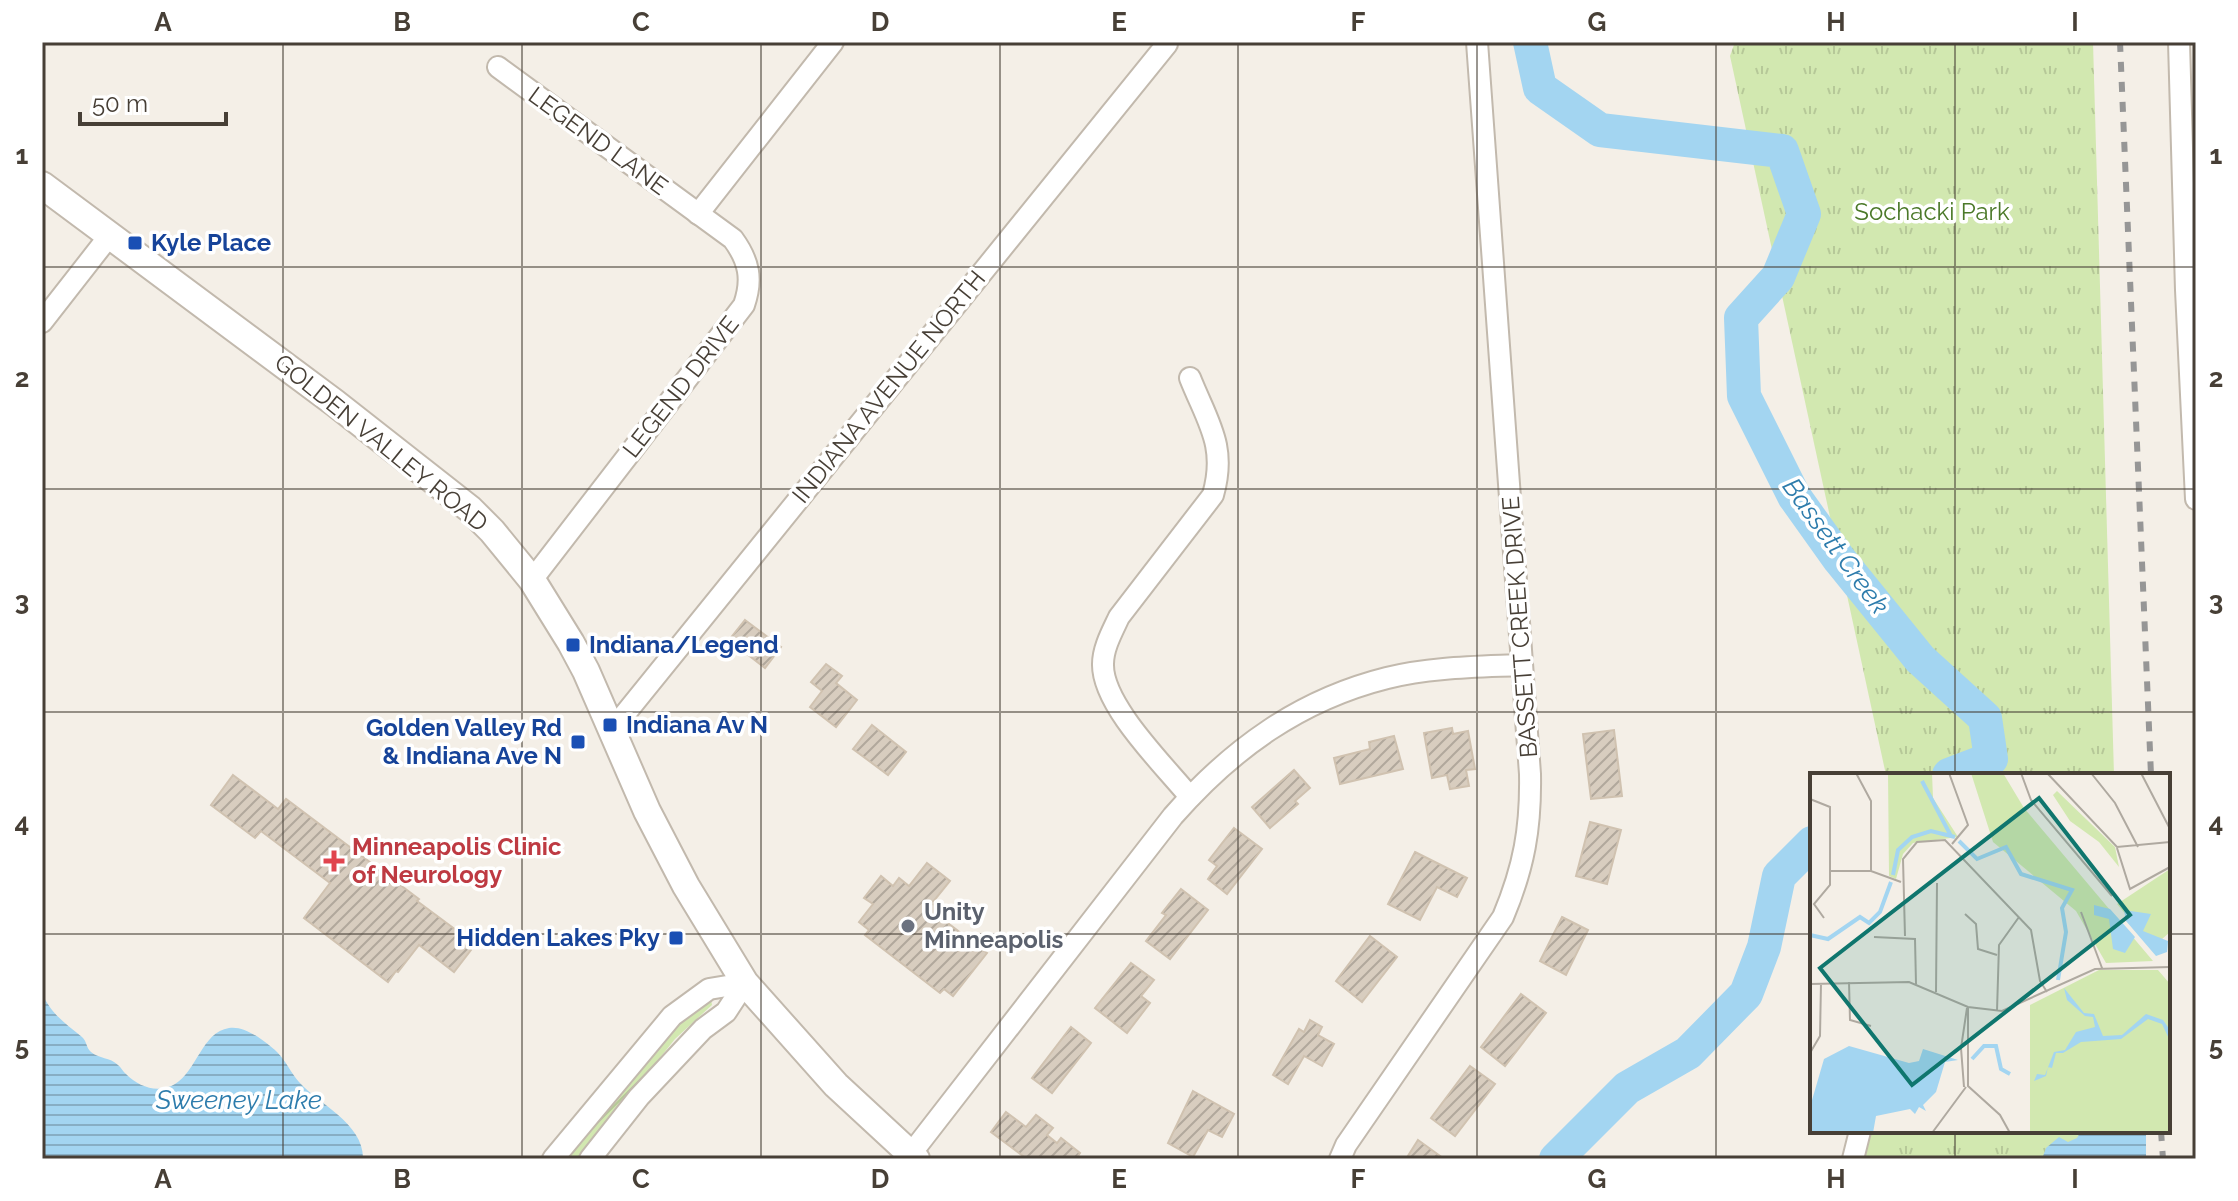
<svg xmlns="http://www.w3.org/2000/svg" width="2238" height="1201" viewBox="0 0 2238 1201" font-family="Raleway,sans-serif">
<defs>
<pattern id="park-tufts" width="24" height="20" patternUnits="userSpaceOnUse" patternTransform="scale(2)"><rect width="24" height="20" fill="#d2e8b0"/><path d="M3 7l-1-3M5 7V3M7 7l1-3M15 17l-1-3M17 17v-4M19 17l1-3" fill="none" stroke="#b6c898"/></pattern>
<pattern id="garden-furrows" width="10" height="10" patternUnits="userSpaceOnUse" patternTransform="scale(2)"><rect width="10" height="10" fill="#d2e8b0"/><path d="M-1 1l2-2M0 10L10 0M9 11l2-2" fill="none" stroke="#b6c898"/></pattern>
<pattern id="water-rules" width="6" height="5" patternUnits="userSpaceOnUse" patternTransform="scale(2)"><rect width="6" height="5" fill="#a3d5f1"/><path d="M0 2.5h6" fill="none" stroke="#87aec4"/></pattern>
<pattern id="building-hatch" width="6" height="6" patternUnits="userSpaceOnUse" patternTransform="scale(2)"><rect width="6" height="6" fill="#d8cdbf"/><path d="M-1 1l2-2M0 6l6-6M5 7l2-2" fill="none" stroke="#b1a89c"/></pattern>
</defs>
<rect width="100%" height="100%" fill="#f4efe7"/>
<g fill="url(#park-tufts)">
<path d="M1735,42H2093L2114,775H1886L1730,56Z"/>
<path d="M1872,1131H2131L2132,1159H1863Z"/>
</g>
<path fill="url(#garden-furrows)" d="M711,999L712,1005L675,1039L579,1159H562L667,1030Z"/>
<g fill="url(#water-rules)">
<path d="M42,993C51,1014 65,1023 82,1037C87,1041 86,1048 91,1052C99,1059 110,1057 118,1065C121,1067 123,1072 126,1074C139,1087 158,1094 175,1084C197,1071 202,1032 229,1028C245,1025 266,1042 277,1052C286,1061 291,1073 299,1082C320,1105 364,1124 363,1159H42Z"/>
<path d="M2081,1131H2146V1159H2042L2046,1148L2059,1137L2068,1142L2077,1138Z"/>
</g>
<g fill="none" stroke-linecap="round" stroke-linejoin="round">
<g stroke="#a3d5f1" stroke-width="34">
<path d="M1530,42L1540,88L1600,130L1782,151L1804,214L1778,277L1741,318L1744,396L1794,496L1839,559L1920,659L1985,718L1991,759L1949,775"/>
<path d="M1556,1159L1627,1088L1688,1053L1746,994L1764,947L1779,876L1812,843"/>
</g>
</g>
<g fill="url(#building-hatch)" stroke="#d0c2b0" stroke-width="2">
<path d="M745,620L781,647L765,668L729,640Z"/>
<path d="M826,664L842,676L836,683L857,700L836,727L810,707L822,691L811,682Z"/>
<path d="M872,725L906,752L888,775L853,749Z"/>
<path d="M1452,728L1453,734L1468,731L1475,769L1466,770L1469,786L1450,789L1447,775L1432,778L1424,733Z"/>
<path d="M1614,730L1622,796L1591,799L1583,734Z"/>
<path d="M1394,736L1403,769L1340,784L1334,758L1370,749L1369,742Z"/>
<path d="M1294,770L1310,788L1295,801L1298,804L1270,828L1252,807Z"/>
<path d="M233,775L278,809L286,799L419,899L417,901L460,933L456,939L471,950L454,972L419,945L398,972L396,971L388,982L304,918L330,883L261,831L255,838L211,805Z"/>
<path d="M1590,822L1621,830L1607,884L1576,876Z"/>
<path d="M1234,828L1262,849L1227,894L1208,879L1217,866L1209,860Z"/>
<path d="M1415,852L1467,878L1457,897L1437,887L1420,920L1388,904Z"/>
<path d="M927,863L950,881L932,903L940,909L936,914L987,953L953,996L944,989L940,993L865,935L869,930L859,922L873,904L864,898L881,876L893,886L899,878L909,886Z"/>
<path d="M1181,889L1208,910L1170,959L1146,941L1166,915L1162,913Z"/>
<path d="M1562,917L1588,930L1566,975L1540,961Z"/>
<path d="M1370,936L1397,957L1362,1002L1336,981Z"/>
<path d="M1131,963L1154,980L1141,996L1150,1003L1127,1033L1095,1008Z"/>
<path d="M1521,994L1546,1013L1505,1066L1481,1047Z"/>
<path d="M1310,1020L1322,1027L1318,1035L1334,1044L1322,1066L1304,1056L1288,1084L1273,1075L1299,1029L1304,1032Z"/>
<path d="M1071,1027L1091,1043L1052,1093L1032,1078Z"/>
<path d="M1470,1066L1495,1084L1455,1136L1431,1118Z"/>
<path d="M1193,1091L1234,1114L1222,1137L1208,1130L1193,1157L1168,1143Z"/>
<path d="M1006,1112L1026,1127L1036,1115L1053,1128L1047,1135L1057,1143L1061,1138L1080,1153L1076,1159H1027L991,1132Z"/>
<path d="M1418,1140L1443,1158L1442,1159H1406Z"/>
</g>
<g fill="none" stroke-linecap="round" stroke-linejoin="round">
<g stroke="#c2b9ad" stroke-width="24">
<g id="minor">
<path d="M2179,42L2186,290L2196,499"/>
<path d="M498,67L733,239C749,261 753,279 744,305L532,580"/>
<path d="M698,214L833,42"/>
<path d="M42,322L110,235"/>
<path d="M612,730L1167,44"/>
<path d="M1190,797C1164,765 1102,705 1103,664C1103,648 1112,632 1119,617L1213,495C1227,446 1208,423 1190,378"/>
<path d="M910,1155L1173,816C1232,749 1299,700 1387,678C1431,667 1478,667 1522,665"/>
<path d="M553,1159L672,1016L709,989L745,983"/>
<path d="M590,1159L639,1097L703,1029L726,1012L745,983"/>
<path d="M1340,1159L1346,1145L1503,917C1524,867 1531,828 1530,774L1477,42"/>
<path d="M1853,1159L1860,1131"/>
</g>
</g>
<g stroke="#c2b9ad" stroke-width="30">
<path id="tertiary" d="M42,185L335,403L470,509L492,531L532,580L571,643L586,671L647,811L686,886L745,983L836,1085L916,1159"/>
</g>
<use href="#minor" stroke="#fff" stroke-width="20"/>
<use href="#tertiary" stroke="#fff" stroke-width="26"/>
<g stroke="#969696" stroke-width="6" stroke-dasharray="10 10" stroke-linecap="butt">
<path d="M2120,42L2151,775"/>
<path d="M2161,1131L2163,1159"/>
</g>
</g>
<path fill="none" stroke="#473f36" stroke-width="2" stroke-opacity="0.55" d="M283,42V1159M522,42V1159M761,42V1159M1000,42V1159M1238,42V1159M1477,42V1159M1716,42V1159M1955,42V775M42,267H2196M42,489H2196M42,712H2196M42,934H1812M2168,934H2196M1955,1131V1159"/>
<g fill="#1a4fb4" stroke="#fff" stroke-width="3">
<rect x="127" y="235" width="16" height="16" rx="4"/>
<rect x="565" y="637" width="16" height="16" rx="4"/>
<rect x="602" y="717" width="16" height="16" rx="4"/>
<rect x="570" y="734" width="16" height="16" rx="4"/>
<rect x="668" y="930" width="16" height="16" rx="4"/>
</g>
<path fill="#e0444e" stroke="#fff" stroke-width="3" d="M330 849h8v8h8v8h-8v8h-8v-8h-8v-8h8z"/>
<circle fill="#6b7280" stroke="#fff" stroke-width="3" cx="908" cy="926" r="8"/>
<g text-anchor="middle" stroke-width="7" stroke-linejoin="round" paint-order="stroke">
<g font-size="24" fill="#473f36" stroke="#fff">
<text transform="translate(598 141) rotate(36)" y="8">LEGEND LANE</text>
<text transform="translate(681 387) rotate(-52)" y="8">LEGEND DRIVE</text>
<text transform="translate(889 387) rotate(-51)" y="8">INDIANA AVENUE NORTH</text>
<text transform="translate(381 443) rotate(39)" y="8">GOLDEN VALLEY ROAD</text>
<text transform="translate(1520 627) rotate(-94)" y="8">BASSETT CREEK DRIVE</text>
</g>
<g font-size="24" fill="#4b7929" stroke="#fff">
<text x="1932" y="220">Sochacki Park</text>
</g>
<g font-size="24" font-weight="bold" fill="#164399" stroke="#fff" text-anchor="start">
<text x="151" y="251">Kyle Place</text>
<text x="589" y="653">Indiana/Legend</text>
<text x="626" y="733">Indiana Av N</text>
<text x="562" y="736" text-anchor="end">Golden Valley Rd<tspan x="562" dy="28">&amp; Indiana Ave N</tspan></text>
<text x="660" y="946" text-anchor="end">Hidden Lakes Pky</text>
</g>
<g font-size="24" font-weight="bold" fill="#be3a42" stroke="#fff" text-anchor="start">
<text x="352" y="855">Minneapolis Clinic<tspan x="352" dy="28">of Neurology</tspan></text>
</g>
<g font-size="24" font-weight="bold" fill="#5b616d" stroke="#fff" text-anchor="start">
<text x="924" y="920">Unity<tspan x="924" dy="28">Minneapolis</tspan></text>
</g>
<g font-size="26" font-style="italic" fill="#2d7cac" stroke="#fff">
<text transform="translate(1836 546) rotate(54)" y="9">Bassett Creek</text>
<text x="239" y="1109">Sweeney Lake</text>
</g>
</g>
<g transform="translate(1810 773)">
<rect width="360" height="360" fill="#f4efe7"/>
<path d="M78,0H122L123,25L148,64L103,70L93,81L86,106L79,103ZM161,0H193L214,35L343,188L296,190L266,138L183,69ZM247,18L305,74L309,94L289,69L260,48L243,22ZM360,96V159L343,174L307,131ZM289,197H348L360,211V360H220V232Z" fill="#d2e8b0"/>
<path d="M284,132L300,136L325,164L315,180L303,176L299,146L284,142ZM314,137L341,141L333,158L358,168L357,179L346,183L316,148ZM254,215L274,240L284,241L293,263L312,262L336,241L353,247L360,257V268L352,251L338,246L311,266L271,269L253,280H246L242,295L238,294L236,303L224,308L227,301L235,302L244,279L255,277L266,259L285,254L283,244L275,243L257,227ZM39,273L99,290L109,288L113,276L148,287L135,289L126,319L113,332L116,338L109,334L105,341L100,336L66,343L63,360H0V334L14,286Z" fill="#a3d5f1"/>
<path fill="none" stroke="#a3d5f1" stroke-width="4" d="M112,8L141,63M149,68L167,86L196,74L211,101L262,117L252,135L256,159L248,207M83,102L88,77L102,64L121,58L145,64M0,162L18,166L50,144L59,150L70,139L81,109M162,286L174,273H186L191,296L200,301"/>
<path fill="none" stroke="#afa9a0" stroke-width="2" d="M46,0L61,28V98M139,0L158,52L142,71M211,0L221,27L302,123M237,0L307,74L360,69M281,0L305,30L328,74M331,0L360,56M0,26L20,34V112L4,131L14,145M307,75L320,116L360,94M20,98H61L91,109M271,139L292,195M155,141L166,151L168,176L187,182M95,163L93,86L107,69L135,67L221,157L230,208L237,219M64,164L105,166L106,211M39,209L40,247L61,253M0,211L99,209L158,234L192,238L285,196L360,194M126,219L127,110M158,234V313L190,342L200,360M187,238L189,172L209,144M0,280L10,263L11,210M154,314L151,275L157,235M122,360L156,314"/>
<path fill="#0f766e" fill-opacity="0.15" stroke="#0f766e" stroke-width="4" d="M229,25L320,142L102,312L10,195Z"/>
<rect width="360" height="360" fill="none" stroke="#473f36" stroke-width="4"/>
</g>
<rect width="2238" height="1201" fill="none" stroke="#ffffff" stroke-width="88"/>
<path d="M80 112v12h146v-12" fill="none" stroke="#473f36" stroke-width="4"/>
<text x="92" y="112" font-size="24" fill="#473f36" stroke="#ffffff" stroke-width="6" paint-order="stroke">50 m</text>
<rect x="44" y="44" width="2150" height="1113" fill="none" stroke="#473f36" stroke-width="3"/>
<g font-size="26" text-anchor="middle" font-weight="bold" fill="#473f36">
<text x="163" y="31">A</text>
<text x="402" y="31">B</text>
<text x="641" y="31">C</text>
<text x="880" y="31">D</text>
<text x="1119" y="31">E</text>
<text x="1358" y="31">F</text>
<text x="1597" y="31">G</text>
<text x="1836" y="31">H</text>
<text x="2075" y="31">I</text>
<text x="22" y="164">1</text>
<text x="2216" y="164">1</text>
<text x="22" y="387">2</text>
<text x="2216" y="387">2</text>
<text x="22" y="610">3</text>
<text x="2216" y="610">3</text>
<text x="22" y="832">4</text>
<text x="2216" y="832">4</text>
<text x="22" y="1055">5</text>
<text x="2216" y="1055">5</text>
<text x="163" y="1188">A</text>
<text x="402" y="1188">B</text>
<text x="641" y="1188">C</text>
<text x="880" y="1188">D</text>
<text x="1119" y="1188">E</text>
<text x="1358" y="1188">F</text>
<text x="1597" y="1188">G</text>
<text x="1836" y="1188">H</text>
<text x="2075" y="1188">I</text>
</g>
</svg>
